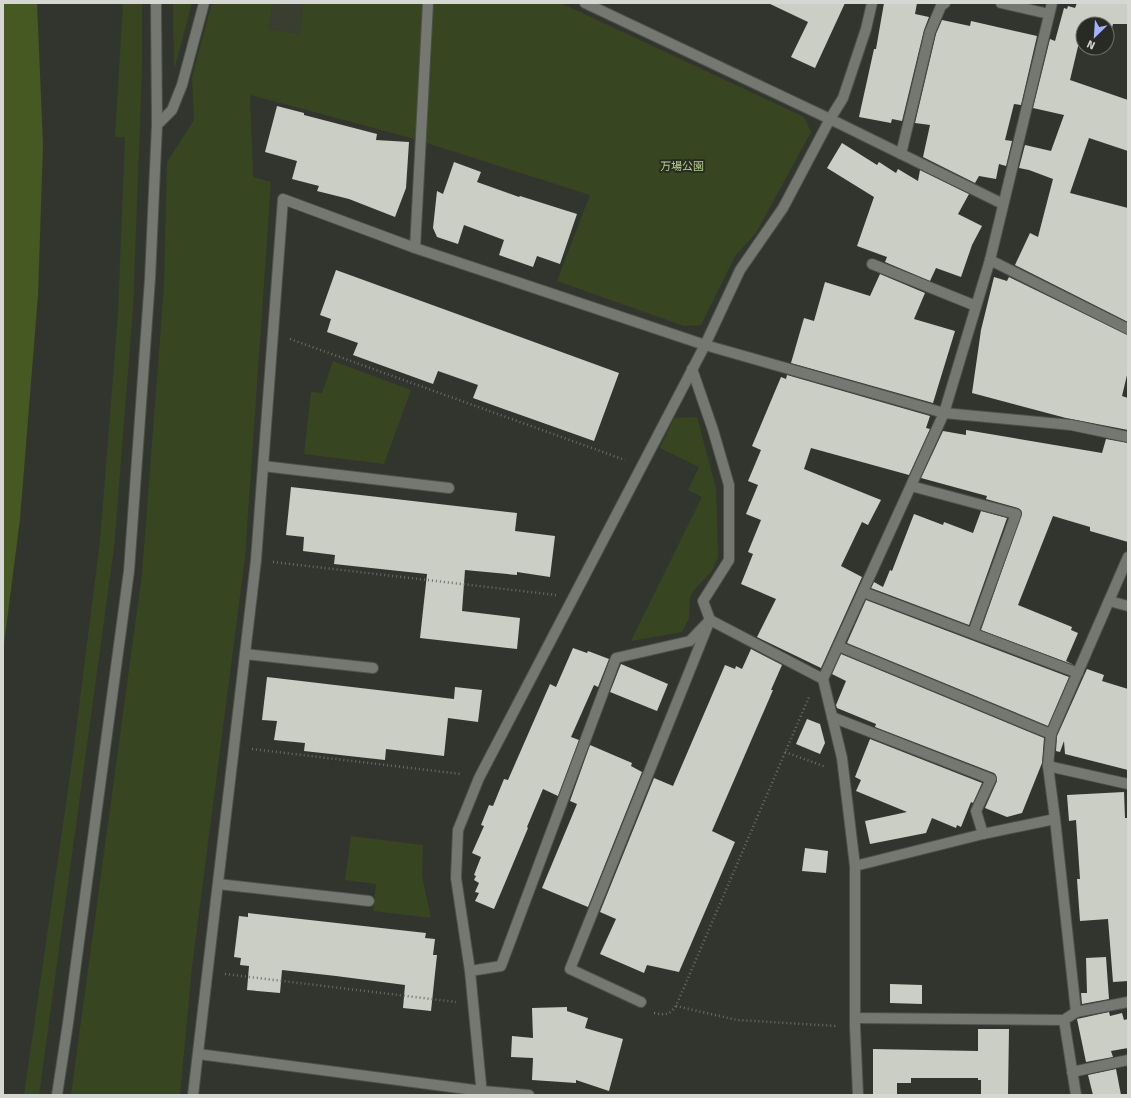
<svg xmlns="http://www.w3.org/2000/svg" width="1131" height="1098" viewBox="0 0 1131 1098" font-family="Signika,'Noto Sans JP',sans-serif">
<rect width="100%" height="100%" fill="#32352e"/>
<path fill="#393e31" d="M273,3H298L303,5L300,34L268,29Z"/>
<g fill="#384521">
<path d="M123,3H142V69L133,309L114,548L39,1095H24L72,762L100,541L118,314L125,137H115Z"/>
<path d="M173,3H192L174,70Z"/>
<path d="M212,3H273L268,29L300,34L303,5L298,3H561L804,117L811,132L756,233L735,256L701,325L684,326L557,281L590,195L411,138L250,95L253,177L271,182L245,557L192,967L180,1095H71L142,574L164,286L167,162L194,120L192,77Z"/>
<path d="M333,361L411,390L384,464L304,454L311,392L322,393Z"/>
<path d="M697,417L716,488L718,557L712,571L693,591L690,598L689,618L682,632L631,641L702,497L688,490L699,467L660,448L674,418Z"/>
<path d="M351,836L423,845L422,876L431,918L373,911L376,884L345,880Z"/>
</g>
<path fill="#465923" d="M3,3H37L43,145L38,295L20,519L3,652Z"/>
<g fill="#cacec5">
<path d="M768,3H845L815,68L791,57L808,22Z"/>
<path d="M884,3H917L915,14L929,17L924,30L902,121L892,119L891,123L859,117L874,49H876Z"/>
<path d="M1077,3H1128V24H1113L1107,46V24H1083V39L1080,38L1070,80L1128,100V151L1089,138L1070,193L1128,208V322L1015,265L1030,233L1038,237L1053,179L1029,170L1019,168L1025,145L1051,151L1064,115L1033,108L1050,39L1055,41L1064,8L1067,9L1068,6L1075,8Z"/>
<path d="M942,20L970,26L971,21L1037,36L1021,105L1014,104L1005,140L1012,141L1006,166L999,164L996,179L979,176L975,183L923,157L930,125L915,123L936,34Z"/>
<path d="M277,106L304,113V115L377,134L376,140L409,142L406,188L395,217L349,199L317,191L319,186L292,179L297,161L265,152Z"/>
<path d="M842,143L877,165L879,162L896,173L898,169L918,181L920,170L969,194L958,214L982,226L972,245L961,277L936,268L930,281L885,262L887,257L857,246L874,197L827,168Z"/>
<path d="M454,162L481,172L477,182L519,197L520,196L577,214L560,264L537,256L533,267L499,255L504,240L464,225L458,244L437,237L433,228L437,191L443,194Z"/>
<path d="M336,270L619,373L594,441L473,398L478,385L438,371L433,384L353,355L358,343L327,332L331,319L320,315Z"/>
<path d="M880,274L925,293L914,319L955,331L933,403L791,363L804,318L814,321L825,282L870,296Z"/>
<path d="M994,277L1007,281L1009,277L1128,335V371L1122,396L1128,398V430L1066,418L972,393L981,330Z"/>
<path d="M787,375L930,416L926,428L930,429L909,475L811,448L804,469L881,500L868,525L862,522L841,566L862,577L821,668L757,637L776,599L741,584L753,554L748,552L761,520L746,514L758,485L748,481L761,450L752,446L781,377L786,379Z"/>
<path d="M966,430L1102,453L1106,439L1128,443V542L1090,531V527L1053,516L1018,605L1072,627L1071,630L1078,633L1066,661L1074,665L981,630L1022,513L1021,510L1018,508L986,499L987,496L921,478L943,431L966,435Z"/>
<path d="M291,487L517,513L515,531L555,536L550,577L517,572V575L465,570L462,611L520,618L517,649L420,638L427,574L334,564L335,555L303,551L304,537L286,535Z"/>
<path d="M981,511L1007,518L969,625L871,588L874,582L883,587L890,570L892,571L914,514L943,525L944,522L973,533Z"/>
<path d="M866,600L1069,677L1048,726L847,643Z"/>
<path d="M573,648L587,653L588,651L609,659L598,687L594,685L571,737L579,740L558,796L543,789L527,827L528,828L494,909L475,901L479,893L475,892L479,883L474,880L476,876L474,875L481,857L472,853L484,826L481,825L489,805L493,806L504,779L508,780L550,684L556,687Z"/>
<path d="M751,649L782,665L771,690H773L712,831L735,842L679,972L647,965L644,973L600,954L616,919L600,912L654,778L673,786L725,665L735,669L736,666L742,669Z"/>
<path d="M841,654L1044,738L1042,763L1022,813L1007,817L985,808L997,781L996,775L994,773L875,727L876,724L837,708L836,705L846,681L832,674Z"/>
<path d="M621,664L668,684L657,711L610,692Z"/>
<path d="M1087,669L1104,675L1102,681L1128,689V770L1065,754L1064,741L1060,752L1056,751L1057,736Z"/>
<path d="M267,677L454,699L455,687L482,690L478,722L448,718L444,756L386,749L385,760L304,751L305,743L274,740L277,721L262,720Z"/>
<path d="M807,719L820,724L825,743L820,754L796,744Z"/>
<path d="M870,739L982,783L973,803L971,802L961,827L957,825L956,828L932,818L926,833L870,844L865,821L907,812L856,791L861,780L855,777Z"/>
<path d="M590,745L632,763L631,766L642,772L588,907L542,888L577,804L570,801Z"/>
<path d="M1124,792L1125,818H1128V981L1113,982L1108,919L1080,921L1077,879H1080L1076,820L1069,821L1067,795Z"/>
<path d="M805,848L828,851L826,873L802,871Z"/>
<path d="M248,913L426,933L425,938L435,939L433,955H437L431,1011L403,1008L405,985L336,976L282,970L280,993L247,990L249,966L240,965L241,958L234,957L239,916L248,917Z"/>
<path d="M1106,957L1109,999L1082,1004L1081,993H1087L1086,958Z"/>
<path d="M890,984L922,985V1004L890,1003Z"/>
<path d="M567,1007V1011L588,1018L585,1028L623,1039L609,1091L576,1080V1083L532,1080L533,1058L511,1057L512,1036L533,1038L532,1008Z"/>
<path d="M1109,1012L1110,1016L1122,1013L1124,1020L1128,1019V1048L1111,1051L1113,1057L1086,1062L1077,1019Z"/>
<path d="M978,1029H1009L1008,1095H981V1080H978V1078H911V1083H897V1095H873V1049L978,1051Z"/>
<path d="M1116,1069L1121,1095H1093L1088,1075Z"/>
</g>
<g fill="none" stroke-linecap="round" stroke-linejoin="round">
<g stroke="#4e504b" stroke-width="12">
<g id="minor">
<path d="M585,3L830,119L1003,204"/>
<path d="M1001,3L1049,14"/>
<path d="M157,125L172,110L182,85L204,3"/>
<path d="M901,154L930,32L941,6L945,3"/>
<path d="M415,248L428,3"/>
<path d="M990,260L1128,329"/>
<path d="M872,264L976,306"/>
<path d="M263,466L449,488"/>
<path d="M911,486L1016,514L973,633"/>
<path d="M863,592L1078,673"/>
<path d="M1109,601L1128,606"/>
<path d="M838,646L1051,734"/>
<path d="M245,654L373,668"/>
<path d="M832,717L991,779L976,811L983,834"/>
<path d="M1048,766L1128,784"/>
<path d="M1055,819L1076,1012L1064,1020L1076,1095"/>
<path d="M855,866L983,834L1055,819L1048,766L1051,734L1128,557"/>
<path d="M218,884L369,901"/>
<path d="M470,971L501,966L616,658L690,641L710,620L703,601L729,560V485L713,430L692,369"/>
<path d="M641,1002L570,969L710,620L823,679"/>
<path d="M1076,1012L1128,1002"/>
<path d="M855,1018L1064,1020"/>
<path d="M198,1054L482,1091L529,1095"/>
<path d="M1072,1072L1128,1060"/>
<path d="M57,1095L68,1023L129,571L150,279L157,125L156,3"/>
<path d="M193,1095L256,560L283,199L415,248L705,345L944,413L1071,425L1128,437"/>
<path d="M482,1095L470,971L456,878L458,830L479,778L705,345L740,270L783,208L830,119L843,98L866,29L872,3"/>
<path d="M858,1095L855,1027V866L842,758L823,679L944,413L990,260L1052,3"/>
</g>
</g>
<g stroke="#6a6d67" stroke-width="2.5" stroke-dasharray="1 3" stroke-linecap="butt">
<path d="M290,339L625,460"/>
<path d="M273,562L556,595"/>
<path d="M252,749L461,774"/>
<path d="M785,752L826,767"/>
<path d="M225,974L456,1002"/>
<path d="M676,1006L737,1020L837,1026"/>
<path d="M654,1013C665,1015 668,1016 676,1006L809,697"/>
</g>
<use href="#minor" stroke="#757870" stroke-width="10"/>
</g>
<g text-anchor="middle" stroke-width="4" stroke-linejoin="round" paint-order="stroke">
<g font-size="11" fill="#b4d281" stroke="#282b24">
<text x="682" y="170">万場公園</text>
</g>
</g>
<rect width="1131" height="1098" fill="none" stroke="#d5d7d3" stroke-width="8"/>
<g transform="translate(1095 36) rotate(205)"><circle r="19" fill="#282b24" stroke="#6d706a"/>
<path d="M0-3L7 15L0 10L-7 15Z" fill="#a4b2fc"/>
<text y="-6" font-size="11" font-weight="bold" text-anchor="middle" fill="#d5d7d3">N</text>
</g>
</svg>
